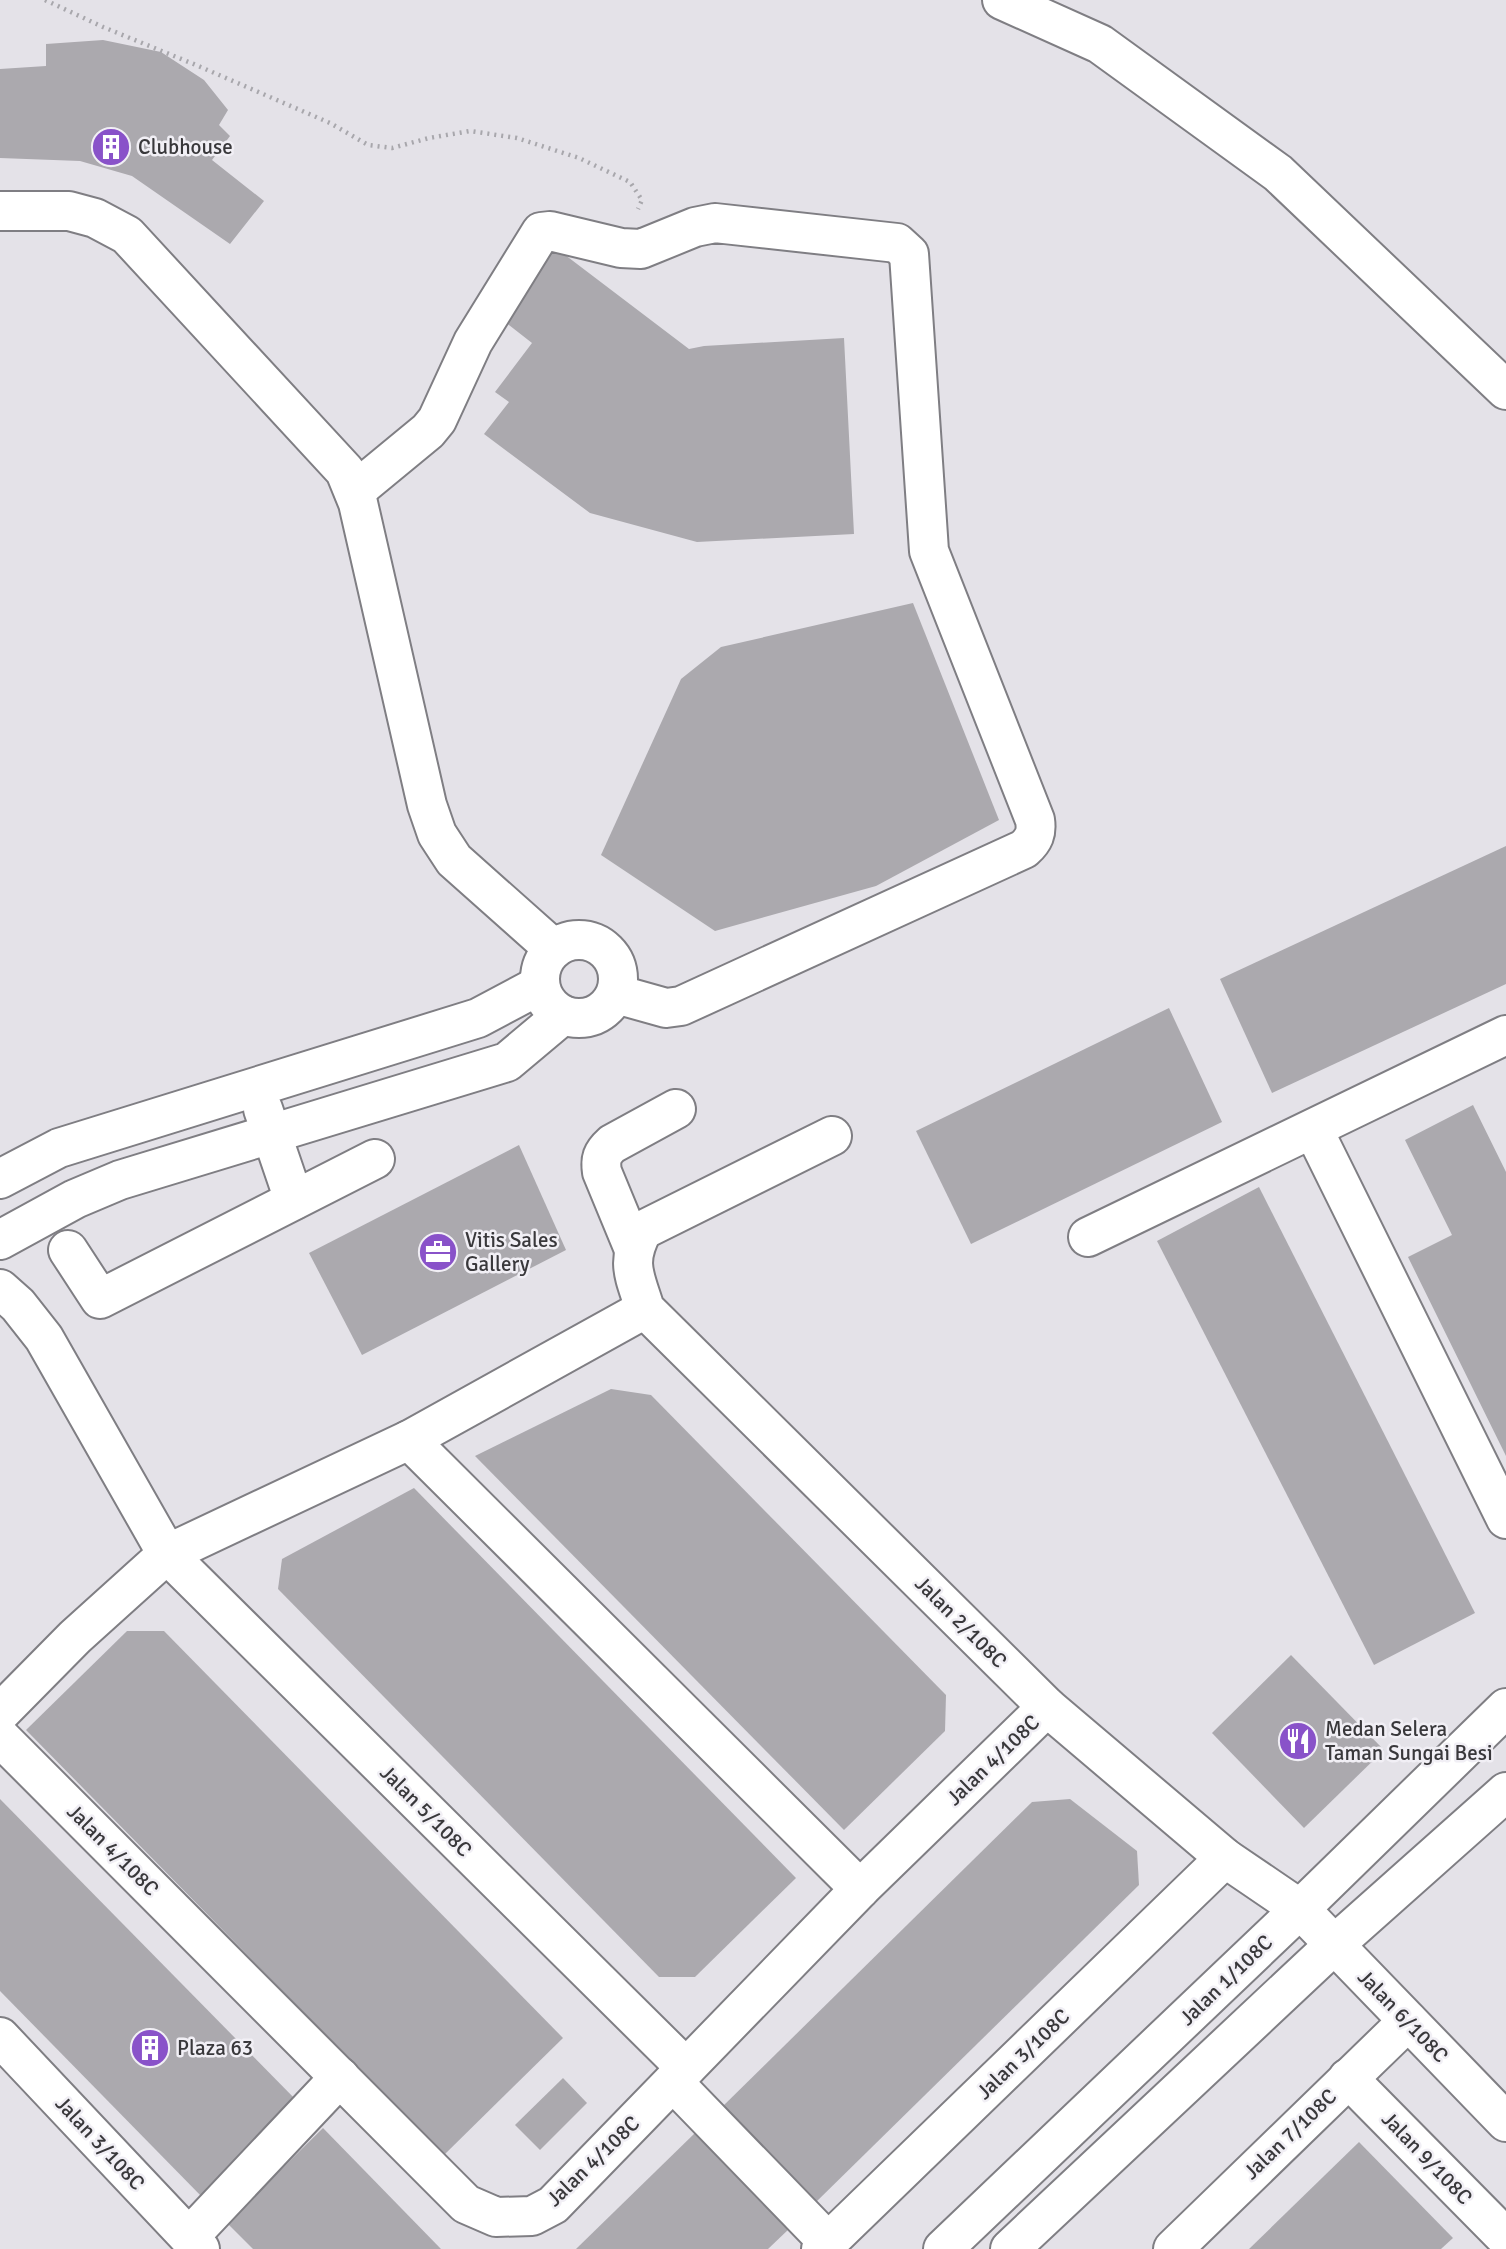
<svg xmlns="http://www.w3.org/2000/svg" width="1506" height="2249" viewBox="0 0 1506 2249" font-family="Signika,sans-serif">
<rect width="100%" height="100%" fill="#e4e2e8"/>
<g fill="#aba9ae">
<path d="M103,40L161,52L204,80L228,110L219,125L230,136L212,160L264,201L230,244L132,176L80,161L0,158V69L46,66V44Z"/>
<path d="M552,245L689,349L704,346L844,338L854,534L697,542L590,513L484,434L509,402L495,392L532,343L500,318Z"/>
<path d="M913,603L999,820L876,886L715,931L601,855L681,679L721,647Z"/>
<path d="M1506,846V984L1272,1093L1220,979Z"/>
<path d="M1169,1008L1222,1122L971,1244L916,1131Z"/>
<path d="M1473,1105L1506,1172V1456L1408,1257L1452,1235L1405,1140Z"/>
<path d="M519,1145L566,1250L362,1355L309,1253Z"/>
<path d="M1259,1187L1475,1613L1374,1665L1157,1241Z"/>
<path d="M611,1389L651,1395L946,1695L945,1731L844,1830L475,1456Z"/>
<path d="M414,1488L796,1878L695,1977H659L278,1589L282,1559Z"/>
<path d="M127,1631H164L563,2038L444,2155L26,1730Z"/>
<path d="M1291,1655L1384,1750L1304,1828L1212,1733Z"/>
<path d="M0,1799L300,2104L204,2199L0,1991Z"/>
<path d="M1070,1799L1137,1851L1139,1885L814,2204L720,2109L1032,1802Z"/>
<path d="M563,2078L587,2103L540,2150L515,2125Z"/>
<path d="M323,2128L441,2249H253L227,2223Z"/>
<path d="M696,2132L790,2228L768,2249H576Z"/>
<path d="M1359,2142L1453,2238L1441,2249H1249Z"/>
</g>
<g fill="none" stroke-linecap="round" stroke-linejoin="round">
<g stroke="#7f7e83" stroke-width="42">
<g id="minor">
<path d="M0,211H69L95,218L127,235L345,471L358,503L427,805L437,834L454,860L554,949"/>
<path d="M354,492L428,431L437,420L473,342L541,232L550,231L621,248L641,249L695,227L715,223L897,243L909,254L929,551L1035,820C1037,833 1034,840 1024,849L681,1006L666,1008L616,994"/>
<circle cx="579" cy="979" r="39"/>
<path d="M263,1109L294,1200"/>
<path d="M1313,1129L1506,1519"/>
<path d="M832,1136L643,1230C625,1263 635,1276 645,1309L1047,1707L1225,1858L1300,1909L1506,2122"/>
<path d="M0,1179L59,1148L478,1018L540,985"/>
<path d="M1088,1237L1506,1035"/>
<path d="M0,1240L75,1199L120,1180L507,1062L563,1015"/>
<path d="M633,1247L602,1172C600,1159 602,1153 612,1144L676,1109"/>
<path d="M68,1250L100,1299L375,1159"/>
<path d="M0,1289L18,1305L44,1338L167,1554L686,2068"/>
<path d="M409,1440L860,1889"/>
<path d="M0,1713L75,1637L167,1554L409,1440L645,1309"/>
<path d="M0,1737L466,2204L496,2217L532,2216L553,2205L860,1889L1047,1707"/>
<path d="M0,2037L200,2249"/>
<path d="M1348,2078L1506,2238"/>
<path d="M673,2082L828,2242"/>
<path d="M189,2237L340,2077"/>
<path d="M821,2249L1225,1858"/>
<path d="M943,2249L1300,1909L1506,1708"/>
<path d="M1010,2249L1334,1945L1506,1792"/>
<path d="M1173,2249L1408,2021"/>
</g>
</g>
<g stroke="#7f7e83" stroke-width="42">
<path id="highway" d="M1002,0L1100,44L1278,173L1506,390"/>
</g>
<path stroke="#a8a7ac" stroke-width="4.5" stroke-dasharray="2 5" stroke-linecap="butt" d="M45,0L103,27L196,65L330,123L368,145L392,148L429,138L470,131L517,138L579,158L630,182L642,200L638,209"/>
<use href="#minor" stroke="#fff" stroke-width="38"/>
<use href="#highway" stroke="#fff" stroke-width="38"/>
</g>
<defs>
<g id="building-disc" transform="scale(2.0125)"><circle r="9.5" fill="#8952c9" stroke="#f1eff5"/><path d="M-4-6H4V6H1V3H-1V6H-4ZM-2.5-4.3h1.7v1.8h-1.7ZM.8-4.3h1.7v1.8H.8ZM-2.5-1h1.7V.8h-1.7ZM.8-1h1.7V.8H.8Z" fill="#fff"/></g>
<g id="office-disc" transform="scale(2.0125)"><circle r="9.5" fill="#8952c9" stroke="#f1eff5"/><path d="M-6-3h4V-5.5h4V-3h4V5H-6ZM-1-4.5V-3h2v-1.5ZM-6 0V1H6V0Z" fill="#fff"/></g>
<g id="restaurant-disc" transform="scale(2.0125)"><circle r="9.5" fill="#8952c9" stroke="#f1eff5"/><path d="M-5-6h1v4h1v-4h1v4h1v-4h1v5L-1.5 .5V6h-2V.5L-5-1ZM5-6V6H3V1.5H1.5Q1.5-4 5-6Z" fill="#fff"/></g>
</defs>
<g fill-rule="evenodd">
<use href="#building-disc" x="111" y="147"/>
<use href="#office-disc" x="438" y="1252"/>
<use href="#restaurant-disc" x="1298" y="1741"/>
<use href="#building-disc" x="150" y="2048"/>
</g>
<g text-anchor="middle" stroke-width="5" stroke-linejoin="round" paint-order="stroke">
<g font-size="21" fill="#39383b" stroke="#f1eff5" text-anchor="start">
<text x="138" y="154">Clubhouse</text>
<text x="465" y="1247">Vitis Sales<tspan x="465" dy="24">Gallery</tspan></text>
<text x="1325" y="1736">Medan Selera<tspan x="1325" dy="24">Taman Sungai Besi</tspan></text>
<text x="177" y="2055">Plaza 63</text>
</g>
<g font-size="21" fill="#39383b" stroke="#f1eff5">
<text transform="translate(961 1622) rotate(45)" y="7">Jalan 2/108C</text>
<text transform="translate(993 1760) rotate(-44)" y="7">Jalan 4/108C</text>
<text transform="translate(426 1811) rotate(45)" y="7">Jalan 5/108C</text>
<text transform="translate(113 1850) rotate(45)" y="7">Jalan 4/108C</text>
<text transform="translate(1226 1980) rotate(-44)" y="7">Jalan 1/108C</text>
<text transform="translate(1403 2016) rotate(46)" y="7">Jalan 6/108C</text>
<text transform="translate(1023 2054) rotate(-44)" y="7">Jalan 3/108C</text>
<text transform="translate(1290 2134) rotate(-44)" y="7">Jalan 7/108C</text>
<text transform="translate(100 2143) rotate(47)" y="7">Jalan 3/108C</text>
<text transform="translate(1427 2158) rotate(46)" y="7">Jalan 9/108C</text>
<text transform="translate(593 2161) rotate(-44)" y="7">Jalan 4/108C</text>
</g>
</g>
</svg>
